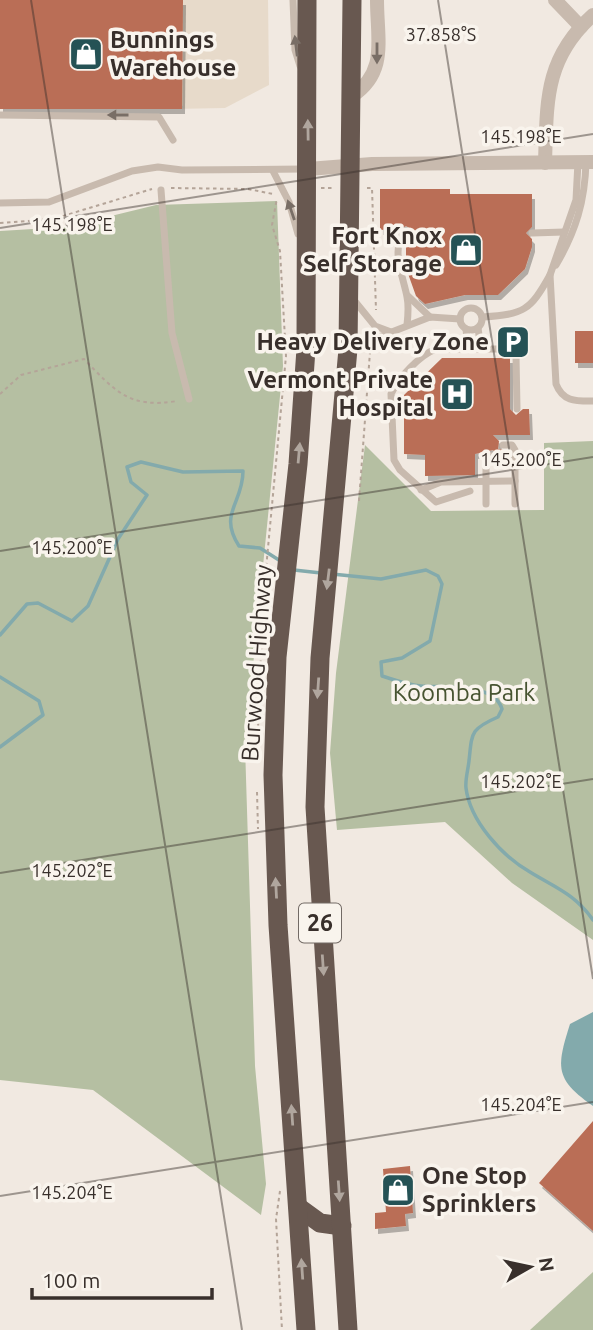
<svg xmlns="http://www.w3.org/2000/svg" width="593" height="1330" viewBox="0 0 593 1330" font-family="Ubuntu,sans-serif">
<defs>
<filter id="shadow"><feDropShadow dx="3" dy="5" stdDeviation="0" flood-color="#0004"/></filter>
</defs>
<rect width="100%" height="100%" fill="#f1e9e1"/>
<g fill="#b5bfa2">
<path d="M277,201L283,366L245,746L255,1066L266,1184L261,1215L93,1090L0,1080V231L66,227L156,205Z"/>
<path d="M593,441V940L512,883L445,822L337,830L330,753L336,673L365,445L431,511L544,510V443Z"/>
<path d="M593,1272V1330H530Z"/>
</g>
<path fill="#e7daca" d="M173,0H268L269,85L225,108L172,109Z"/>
<path fill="#83aaac" d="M593,1012V1106C555,1079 556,1068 570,1024Z"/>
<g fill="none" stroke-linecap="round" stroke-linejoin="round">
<g stroke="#83aaac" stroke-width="3.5">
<path d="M294,570L321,573"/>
<path d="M332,574L381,579L426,570L438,576L442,584L430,641L402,658L381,662L382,676C395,680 408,685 421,686C443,688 494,682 502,709L498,717C470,729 472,733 469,761C468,770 465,780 466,788C470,821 502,856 530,872C556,888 575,894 593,920"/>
<path d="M0,635L27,604L38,603L72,621L88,606L118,539L147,495L131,482L127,467L141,462L183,472L243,471C243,504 218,513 239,546L260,548L282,562"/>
<path d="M0,677L39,701L43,715L0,747"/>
</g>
</g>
<g fill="#ba6e56" filter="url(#shadow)">
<path d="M0,0H183L182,109H0Z"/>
<path d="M380,189H450V194H532V227L526,233L532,239V247L525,269L498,295H465L425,304L416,296L406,268V242L411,229L406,226L400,229L380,230Z"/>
<rect x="575" y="331" width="18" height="32"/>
<path d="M442,358H510V409L516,415L523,409H529L530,435H493L499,441L498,449L508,451L497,462V454L493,450L475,454V475L425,476V455L404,454V395Z"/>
<path d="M593,1121V1231L539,1183Z"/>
<path d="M410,1166L413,1213L405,1214L406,1226L375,1229V1213L386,1212L383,1169Z"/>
</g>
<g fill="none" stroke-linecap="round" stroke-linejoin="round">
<g stroke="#b4a498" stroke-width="2" stroke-dasharray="3.5 3.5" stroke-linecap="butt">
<path d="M171,188L248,189L273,194"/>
<path d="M321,188H333"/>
<path d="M367,188H372L376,310"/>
<path d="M0,223L53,219L152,189"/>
<path d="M0,394L21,375L84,359C115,391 129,409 177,401"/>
<path d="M359,501L370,352"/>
<path d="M257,755L263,601L286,356L280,251L272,225L277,198"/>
<path d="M257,792L258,829"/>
<path d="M280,1191L276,1219L282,1330"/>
</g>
<g stroke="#c8baae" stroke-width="7">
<path d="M293,0L295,50L300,66"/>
<path d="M0,115L159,117L173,140"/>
<path d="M578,162L576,200L550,275L556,384C563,402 576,401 593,401"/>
<path d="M273,171L289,202L298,234"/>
<path d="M161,190L172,333L189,399"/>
<path d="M0,203L49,202L132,171L158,167L182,170L304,169"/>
<path d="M406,232C389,246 404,279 407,297C409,306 408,316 407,325"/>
<path d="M532,233L564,232"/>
<path d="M556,265C576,231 585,201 586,162"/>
<path d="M408,296L430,317"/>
<path d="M353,299L375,326L391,332"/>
<circle cx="471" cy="319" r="11"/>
<path d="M483,317C524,314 530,311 550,275"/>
<path d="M478,328L481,349"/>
<path d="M466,329L468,349"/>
<path d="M351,348L430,317L460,319"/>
<path d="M503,445H512L515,450V504"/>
<path d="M421,490L441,482L515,481"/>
<path d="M470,491L436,502L400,470L394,460L391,394C398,378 420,355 436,349H508L514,350L516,356L517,409"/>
<path d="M486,504V460L491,456"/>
</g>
<g stroke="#c8baae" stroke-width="14">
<path d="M555,0L581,27"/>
<path d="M352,96C388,72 377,40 377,0"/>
<path d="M545,163C547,102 544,59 593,15"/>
<path d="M308,169L372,164L593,162"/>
</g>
<g stroke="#685850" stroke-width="19">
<path d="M298,1207L320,1223L342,1226"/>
<path d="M306,1330L278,925L273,775L277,657L298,464L306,349L307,0"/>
<path d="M348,1330L315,807L320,658L348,349L352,0"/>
</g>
</g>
<defs><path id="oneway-solid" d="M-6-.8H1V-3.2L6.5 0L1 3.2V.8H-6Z" transform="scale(1.75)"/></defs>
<g fill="#796e66">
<use href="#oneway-solid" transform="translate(296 46) rotate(-97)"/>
<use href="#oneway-solid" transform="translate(377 53) rotate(90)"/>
<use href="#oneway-solid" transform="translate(118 115) rotate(-180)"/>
<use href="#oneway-solid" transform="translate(291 210) rotate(-109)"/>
</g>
<g fill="#b0a69e">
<use href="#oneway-solid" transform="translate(308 130) rotate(-91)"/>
<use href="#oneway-solid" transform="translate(299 453) rotate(-85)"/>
<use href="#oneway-solid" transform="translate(328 579) rotate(97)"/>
<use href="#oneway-solid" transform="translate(318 688) rotate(94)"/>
<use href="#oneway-solid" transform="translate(276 888) rotate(-93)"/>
<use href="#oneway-solid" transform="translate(323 965) rotate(86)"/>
<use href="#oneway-solid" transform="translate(292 1115) rotate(-94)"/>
<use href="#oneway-solid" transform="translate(339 1191) rotate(86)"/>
<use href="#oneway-solid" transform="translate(302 1269) rotate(-94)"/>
</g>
<path fill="none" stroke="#382f2b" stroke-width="2" stroke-opacity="0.45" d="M31,0L242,1330M438,0L593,979M0,228L593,134M0,551L593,457M0,873L593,779M0,1196L593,1102"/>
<defs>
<g id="shop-square" transform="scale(1.75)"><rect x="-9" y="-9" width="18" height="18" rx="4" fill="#255255" stroke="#f9f4ed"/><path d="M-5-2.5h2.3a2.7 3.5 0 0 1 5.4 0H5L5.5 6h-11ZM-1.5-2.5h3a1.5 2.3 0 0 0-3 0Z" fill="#fff"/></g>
<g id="parking-square" transform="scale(1.75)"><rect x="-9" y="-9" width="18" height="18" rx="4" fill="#255255" stroke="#f9f4ed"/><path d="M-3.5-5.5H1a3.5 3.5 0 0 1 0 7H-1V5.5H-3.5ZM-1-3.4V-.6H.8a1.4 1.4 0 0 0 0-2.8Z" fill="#fff"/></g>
<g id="hospital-square" transform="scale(1.75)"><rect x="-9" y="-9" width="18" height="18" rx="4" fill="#255255" stroke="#f9f4ed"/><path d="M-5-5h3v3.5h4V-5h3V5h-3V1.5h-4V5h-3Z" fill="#fff"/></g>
</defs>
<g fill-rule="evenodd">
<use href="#shop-square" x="86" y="54"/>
<use href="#shop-square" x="466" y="250"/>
<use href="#parking-square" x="513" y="342"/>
<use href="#hospital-square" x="457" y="394"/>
<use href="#shop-square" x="398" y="1190"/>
</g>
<g text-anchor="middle" stroke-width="7" stroke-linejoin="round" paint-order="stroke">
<rect fill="#f9f4ed" stroke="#726a65" stroke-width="2" x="299" y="903.5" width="42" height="39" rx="5"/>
<g font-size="23" font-weight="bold" fill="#382f2b">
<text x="320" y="931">26</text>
</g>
<g font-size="24" font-weight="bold" fill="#382f2b" stroke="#f9f4ed" text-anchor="end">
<text x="110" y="48" text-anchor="start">Bunnings<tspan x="110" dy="28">Warehouse</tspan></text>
<text x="442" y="244">Fort Knox<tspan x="442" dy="28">Self Storage</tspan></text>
<text x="489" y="350">Heavy Delivery Zone</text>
<text x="433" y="388">Vermont Private<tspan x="433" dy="28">Hospital</tspan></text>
<text x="422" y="1184" text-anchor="start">One Stop<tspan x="422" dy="28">Sprinklers</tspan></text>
</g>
<g font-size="24" fill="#382f2b" stroke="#f9f4ed">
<text transform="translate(257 663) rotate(-86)" y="8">Burwood Highway</text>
</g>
<g font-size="24" fill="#475431" stroke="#f9f4ed">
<text x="464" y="701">Koomba Park</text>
</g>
</g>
<g font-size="18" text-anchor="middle" fill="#382f2b" stroke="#f9f4ed" stroke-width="7" stroke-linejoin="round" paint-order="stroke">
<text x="441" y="41">37.858°S</text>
<text x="521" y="143">145.198°E</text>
<text x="72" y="231">145.198°E</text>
<text x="521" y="466">145.200°E</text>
<text x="72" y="554">145.200°E</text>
<text x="521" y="788">145.202°E</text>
<text x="72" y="877">145.202°E</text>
<text x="521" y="1111">145.204°E</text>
<text x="72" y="1199">145.204°E</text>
</g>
<g transform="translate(530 1267) rotate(81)" stroke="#f9f4ed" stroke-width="5" paint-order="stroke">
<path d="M0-5L12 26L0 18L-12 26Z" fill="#382f2b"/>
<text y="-10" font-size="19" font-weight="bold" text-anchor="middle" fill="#382f2b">N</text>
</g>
<path d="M32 1288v10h180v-10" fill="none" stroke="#382f2b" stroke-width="3.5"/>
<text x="42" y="1288" font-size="21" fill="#382f2b" stroke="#f9f4ed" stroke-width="5" paint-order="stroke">100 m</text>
</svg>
